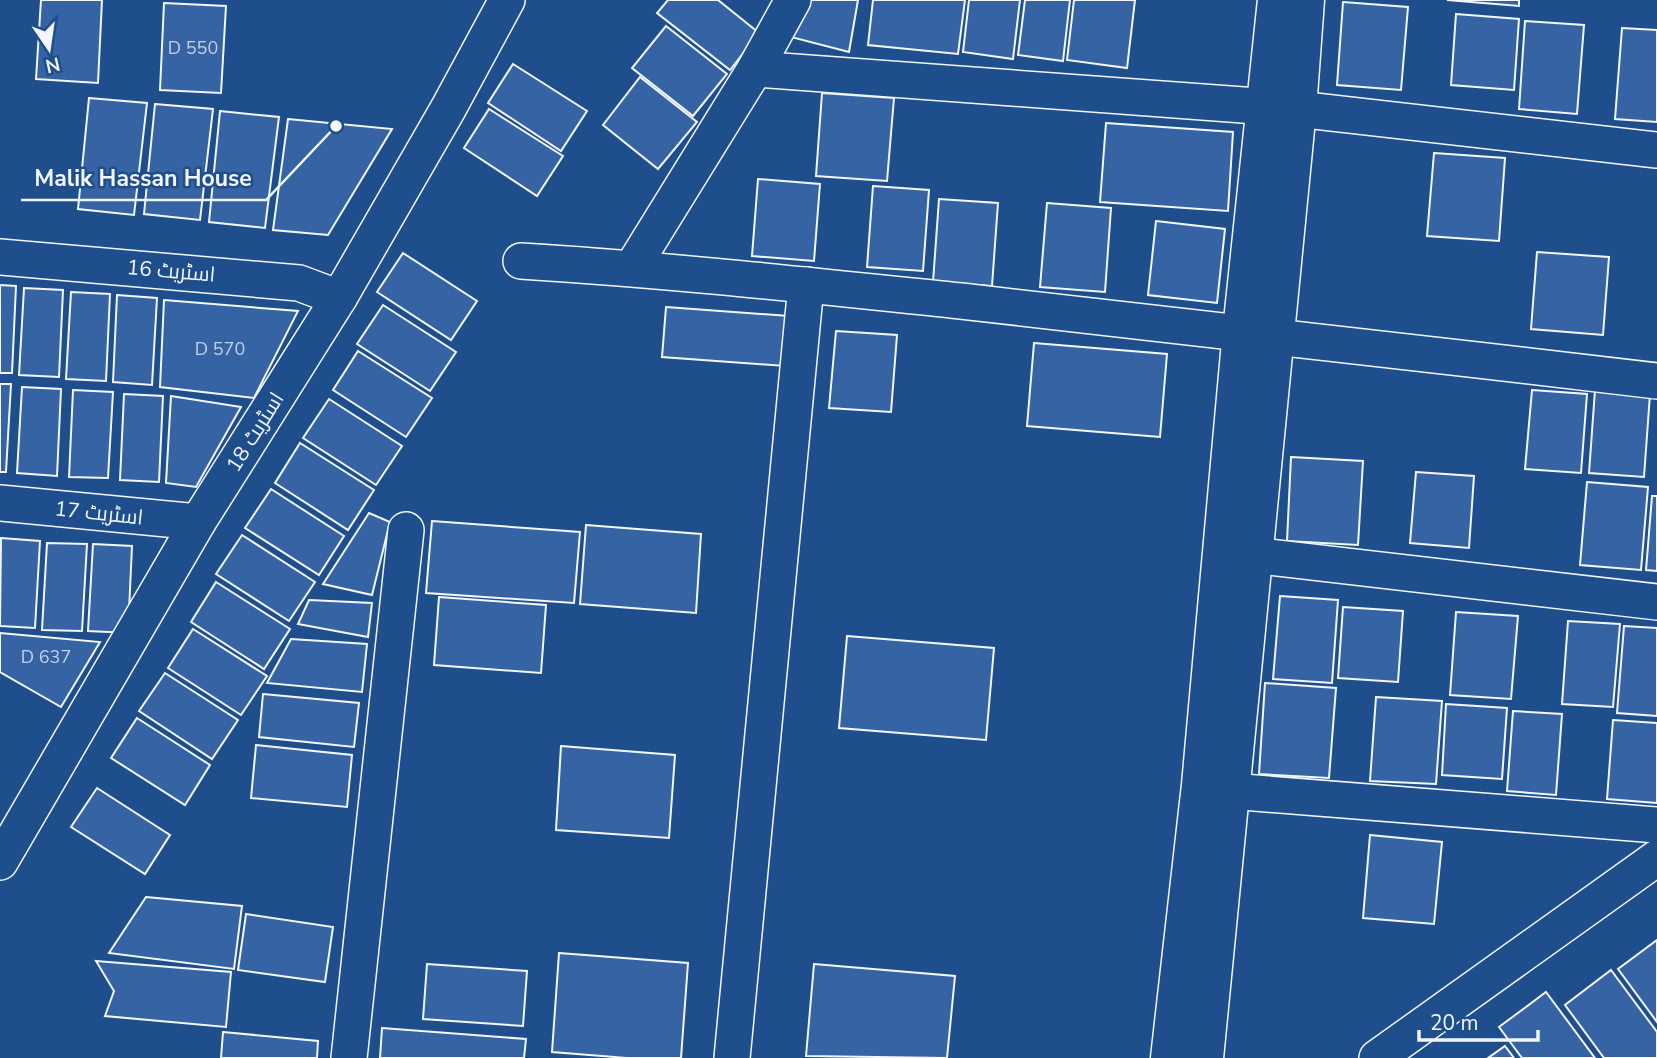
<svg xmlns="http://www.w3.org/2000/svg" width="1657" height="1058" viewBox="0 0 1657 1058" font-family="'Nunito Sans',Cairo,sans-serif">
<rect width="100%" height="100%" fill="#1f4e8c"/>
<g fill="#3563a3" stroke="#f2f6ff" stroke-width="2">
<path d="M41,0H102L98,83L36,79Z"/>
<path d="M668,0H718L759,33L730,70L657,13Z"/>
<path d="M811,0H858L849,52L787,36Z"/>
<path d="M873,0H965L958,54L868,45Z"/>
<path d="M969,0H1020L1013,59L963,52Z"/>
<path d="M1025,0H1070L1063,61L1018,55Z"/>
<path d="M1074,0H1135L1127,68L1067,60Z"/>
<path d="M1447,0H1519V6Z"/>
<path d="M1343,2L1408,7L1401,90L1337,85Z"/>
<path d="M164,3L226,6L221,93L160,90Z"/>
<path d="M1456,14L1519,19L1514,90L1451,85Z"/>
<path d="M1525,21L1584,25L1577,114L1519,109Z"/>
<path d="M666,26L727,74L693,116L632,68Z"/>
<path d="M1622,28L1657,30V122L1615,119Z"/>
<path d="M513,64L587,111L561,151L488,103Z"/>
<path d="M640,77L697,122L658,169L603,125Z"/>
<path d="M822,93L894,98L887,181L816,176Z"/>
<path d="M89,98L147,103L134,215L78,209Z"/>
<path d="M155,104L213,109L200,220L144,214Z"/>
<path d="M489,109L563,156L537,196L464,148Z"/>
<path d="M220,111L279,117L265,228L209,222Z"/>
<path d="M288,119L392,129L328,235L273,230Z"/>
<path d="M1106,123L1233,132L1228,211L1100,202Z"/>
<path d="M1434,153L1505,158L1499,241L1427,236Z"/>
<path d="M758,179L820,184L814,261L752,256Z"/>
<path d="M873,186L929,190L923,271L867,267Z"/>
<path d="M939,199L998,203L992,286L933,282Z"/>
<path d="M1047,203L1111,208L1105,292L1040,287Z"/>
<path d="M1156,221L1225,229L1217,303L1148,295Z"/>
<path d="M1537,252L1609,257L1603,335L1531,329Z"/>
<path d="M403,253L477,301L451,340L377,292Z"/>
<path d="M0,285L16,286L12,373H0Z"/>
<path d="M24,288L63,290L59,377L19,375Z"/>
<path d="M71,292L110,294L106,381L66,379Z"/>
<path d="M117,295L157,298L152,385L113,382Z"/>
<path d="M164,300L298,311L254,398L160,387Z"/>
<path d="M383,305L456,352L430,391L357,344Z"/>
<path d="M666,307L789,316L785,366L662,357Z"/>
<path d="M836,331L897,335L891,412L829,408Z"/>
<path d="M1034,343L1167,354L1160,437L1027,426Z"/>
<path d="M358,351L432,398L406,437L333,390Z"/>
<path d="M0,384H11L6,472H0Z"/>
<path d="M22,387L61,389L57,476L17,473Z"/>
<path d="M73,390L113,392L108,478L69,477Z"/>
<path d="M1532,390L1587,394L1581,473L1525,469Z"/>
<path d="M1595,390L1650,394L1644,477L1589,473Z"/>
<path d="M124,394L163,396L159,482L120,480Z"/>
<path d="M171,396L241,407L196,487L166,483Z"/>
<path d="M329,399L402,446L376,485L303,438Z"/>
<path d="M300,443L374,490L348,530L275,483Z"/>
<path d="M1291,457L1363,461L1358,545L1287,541Z"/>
<path d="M1416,472L1474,476L1469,548L1410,543Z"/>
<path d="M1587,482L1648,487L1641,570L1580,565Z"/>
<path d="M271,489L344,536L319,575L245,528Z"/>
<path d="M1652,496H1657V571L1646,570Z"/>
<path d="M369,513L390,522L372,595L323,584Z"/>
<path d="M432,521L580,532L574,603L426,593Z"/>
<path d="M586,525L701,534L696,613L580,604Z"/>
<path d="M242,535L315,582L289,621L216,574Z"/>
<path d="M1,538L40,541L35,628L0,626Z"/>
<path d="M47,543L87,544L82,631L42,630Z"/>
<path d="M93,544L132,546L128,633L88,631Z"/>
<path d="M216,582L290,629L264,669L191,622Z"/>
<path d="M1280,596L1338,600L1332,683L1273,679Z"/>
<path d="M439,597L546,605L541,673L434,665Z"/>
<path d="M309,600L372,603L368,637L298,624Z"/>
<path d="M1343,607L1403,611L1398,682L1338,678Z"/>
<path d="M1456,612L1518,616L1511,699L1450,695Z"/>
<path d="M1568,621L1620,624L1613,707L1562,704Z"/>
<path d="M1624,626L1657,628V716L1617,713Z"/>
<path d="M193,629L267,676L241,715L168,668Z"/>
<path d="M0,633L100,642L61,707L0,672Z"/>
<path d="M847,636L994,648L986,740L839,728Z"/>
<path d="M291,639L367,644L362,692L267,683Z"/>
<path d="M165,673L238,720L212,759L139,711Z"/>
<path d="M1265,683L1336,688L1329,778L1259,774Z"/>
<path d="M263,694L359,703L354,747L259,737Z"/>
<path d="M1376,697L1442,701L1436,784L1370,781Z"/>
<path d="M1446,704L1507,708L1502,779L1442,775Z"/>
<path d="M1513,711L1562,714L1556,795L1507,791Z"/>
<path d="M137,718L210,765L185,805L111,758Z"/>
<path d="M1613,720L1657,723V803L1607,799Z"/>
<path d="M256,745L352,755L347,807L251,798Z"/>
<path d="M561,746L675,755L669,838L556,830Z"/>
<path d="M97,788L170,835L145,874L71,827Z"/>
<path d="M1370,835L1442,842L1434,924L1363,918Z"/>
<path d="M146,897L242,906L234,969L109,953Z"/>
<path d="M246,914L333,927L325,982L238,970Z"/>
<path d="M1657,940V1022L1618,969Z"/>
<path d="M559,953L688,963L681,1058H627L552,1052Z"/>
<path d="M96,961L231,972L226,1027L105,1016L114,991Z"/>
<path d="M427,964L527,971L523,1026L423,1019Z"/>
<path d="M814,964L955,976L947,1058L806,1056Z"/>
<path d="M1611,970L1657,1032V1058H1604L1565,1005Z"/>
<path d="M1546,992L1595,1058H1522L1499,1027Z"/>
<path d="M382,1028L526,1039L524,1058H380Z"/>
<path d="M223,1032L318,1041L317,1058H221Z"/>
<path d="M1505,1046L1514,1058H1488Z"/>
</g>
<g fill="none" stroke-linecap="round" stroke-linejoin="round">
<g stroke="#f2f6ff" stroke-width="38">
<g id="minor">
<path d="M755,69L1297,109L1657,150"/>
<path d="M0,257L299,283L339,298"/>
<path d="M521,261C668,270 815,286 961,301C1193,326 1425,354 1657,381"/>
<path d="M632,268L755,69L793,0"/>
<path d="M0,503L198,522"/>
<path d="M1226,552L1657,602"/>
<path d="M1204,786L1230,791L1657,825"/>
<path d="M0,862L198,522L339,298L448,109L507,0"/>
<path d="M349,1058L406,530"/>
<path d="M732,1058L806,285"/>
<path d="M1377,1058L1657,858"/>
</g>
</g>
<g stroke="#f2f6ff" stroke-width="41">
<g id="tertiary">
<path d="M1170,1058L1201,785L1242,331L1277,0"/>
<path d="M1204,1058L1297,109L1305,0"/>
</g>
</g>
<use href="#minor" stroke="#1f4e8c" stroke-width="35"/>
<use href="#tertiary" stroke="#1f4e8c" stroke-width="38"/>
</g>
<g text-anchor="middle" stroke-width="5" stroke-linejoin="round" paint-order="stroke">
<g font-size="18" fill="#c3d1e8">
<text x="193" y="54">D 550</text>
<text x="220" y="355">D 570</text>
<text x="46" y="663">D 637</text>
</g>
<g font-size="21" fill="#f2f6ff" stroke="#1f4e8c">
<text transform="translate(171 271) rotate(5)" y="7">اسٹریٹ 16</text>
<text transform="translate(255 432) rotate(-58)" y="7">اسٹریٹ 18</text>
<text transform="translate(99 513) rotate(6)" y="7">اسٹریٹ 17</text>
</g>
</g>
<path fill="none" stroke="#f2f6ff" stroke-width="2.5" d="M336 126L266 200H21"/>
<circle fill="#f2f6ff" stroke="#1f4e8c" stroke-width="2.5" cx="336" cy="126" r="7"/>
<g font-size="23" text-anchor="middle" font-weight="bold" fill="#f2f6ff" stroke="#1f4e8c" stroke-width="5" stroke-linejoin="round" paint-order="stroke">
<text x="143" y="186">Malik Hassan House</text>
</g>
<g transform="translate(49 49) rotate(167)" stroke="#1f4e8c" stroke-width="5" paint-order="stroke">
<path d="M0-5L12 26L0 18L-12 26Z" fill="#f2f6ff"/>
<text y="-10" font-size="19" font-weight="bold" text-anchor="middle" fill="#f2f6ff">N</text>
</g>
<path d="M1419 1030v10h119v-10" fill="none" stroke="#f2f6ff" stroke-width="3.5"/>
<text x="1430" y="1030" font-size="21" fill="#f2f6ff" stroke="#1f4e8c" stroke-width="5" paint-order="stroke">20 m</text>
</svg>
